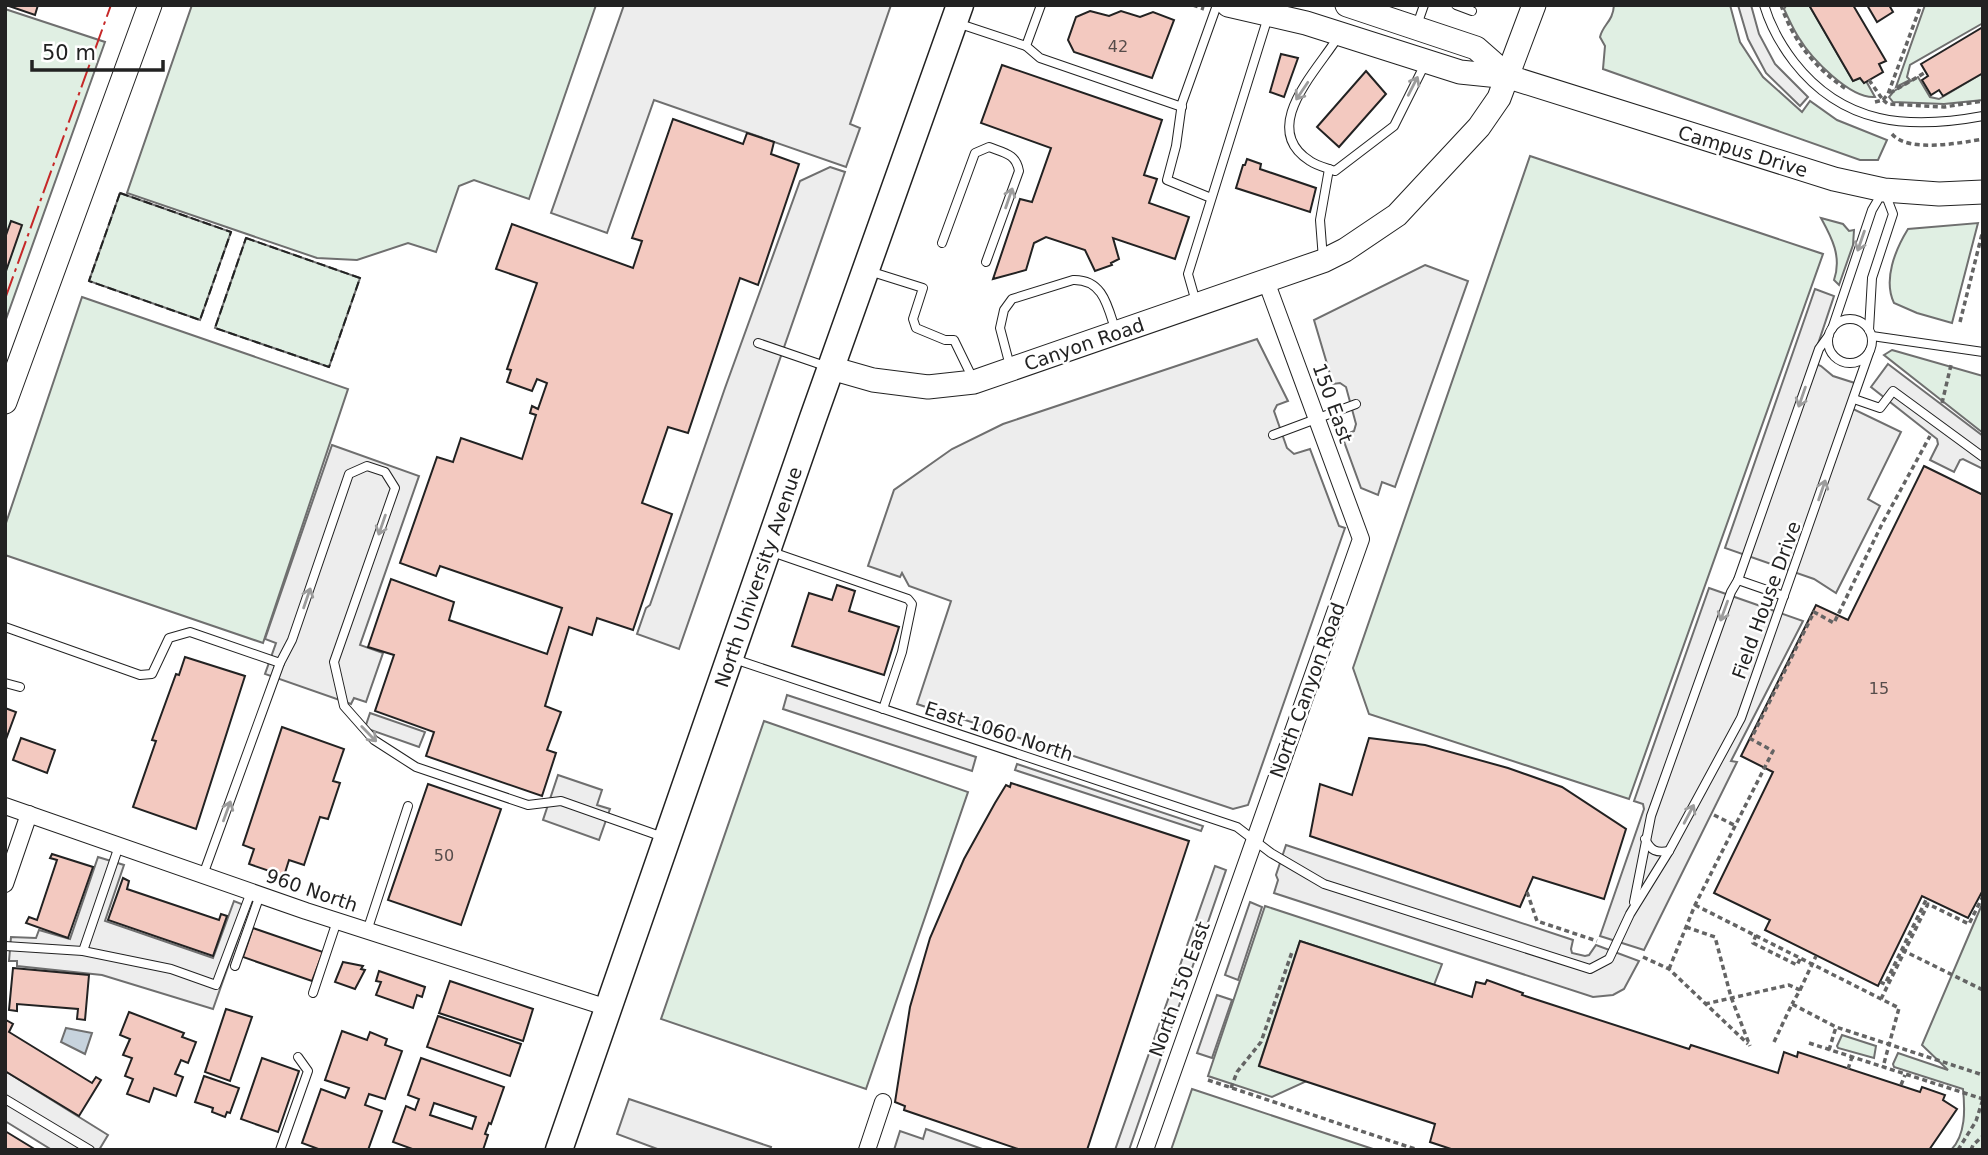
<svg xmlns="http://www.w3.org/2000/svg" width="1988" height="1155" viewBox="0 0 1988 1155" font-family="'DejaVu Sans',sans-serif">
<rect width="100%" height="100%" fill="#fff"/>
<g fill="#e0efe3" stroke="#6f6f6f" stroke-width="2">
<path d="M192,5H596L529,199L474,180L459,186L436,252L408,243L357,260L317,258L127,193Z"/>
<path d="M1614,5H1730L1740,42L1763,77L1802,112L1810,101L1837,120L1887,140L1878,160H1860L1603,69L1605,46L1600,37C1603,24 1613,22 1614,5Z"/>
<path d="M1783,5H1809L1853,81L1860,78L1864,83L1866,81L1875,97C1850,99 1811,58 1799,38C1793,29 1789,19 1784,9L1786,6Z"/>
<path d="M1925,5H1983V23L1910,65L1907,77L1910,80L1896,87Z"/>
<path d="M5,9L105,42L5,322Z"/>
<path d="M1983,73V100L1944,104L1893,102L1889,97L1894,91L1918,77L1930,97L1939,99Z"/>
<path d="M1530,156L1823,254L1629,799L1369,714L1353,668Z"/>
<path d="M120,193L231,232L200,320L89,281Z"/>
<path d="M1821,218L1843,224L1849,231L1854,230L1853,245L1839,285L1834,280C1842,257 1832,238 1821,218Z"/>
<path d="M1978,223L1952,323L1917,313L1894,303C1883,280 1895,250 1908,229Z"/>
<path d="M246,238L360,278L329,367L215,328Z"/>
<path d="M82,297L348,389L263,643L5,555V526Z"/>
<path d="M1892,350L1983,376V433L1884,355Z"/>
<path d="M764,721L968,792L866,1089L661,1019Z"/>
<path d="M1983,902V1150H1951C1966,1135 1965,1109 1963,1089L1894,1067L1893,1064L1898,1053L1948,1070L1922,1045Z"/>
<path d="M1265,906L1442,964L1434,985L1300,941L1259,1065L1307,1081L1272,1097L1208,1076Z"/>
<path d="M1842,1035L1876,1046L1874,1058L1838,1048L1837,1046Z"/>
<path d="M1192,1089L1376,1150H1171Z"/>
</g>
<g fill="#ededed" stroke="#6f6f6f" stroke-width="2">
<path d="M624,5H891L850,124L860,128L846,167L654,100L607,233L551,213Z"/>
<path d="M1738,5H1751L1759,34L1775,64L1808,97L1800,106L1766,73L1748,39Z"/>
<path d="M830,167L845,172L679,649L637,634L646,608L650,605L725,388L800,181Z"/>
<path d="M1425,265L1468,281L1395,487L1382,482L1378,495L1361,488L1342,436L1354,431L1356,424L1346,387L1340,383L1333,384L1314,320Z"/>
<path d="M1815,289L1834,296L1812,362L1821,366L1833,376L1861,385L1853,409L1901,432L1868,499L1880,506L1836,593L1814,579L1725,548Z"/>
<path d="M1257,339L1288,401L1277,405L1274,411L1287,448L1294,454L1310,449L1339,526L1345,528L1248,805L1233,809L917,704L951,601L909,586L902,573L900,577L868,566L894,490L952,449L1003,424Z"/>
<path d="M1888,364L1983,436V469L1963,459L1960,460L1954,472L1930,460L1938,444L1937,439L1871,387Z"/>
<path d="M332,445L419,476L360,645L383,653L366,702L354,698L351,704L265,674L276,643L265,639Z"/>
<path d="M1709,588L1803,621L1731,761L1737,762L1644,950L1600,936L1644,809L1643,804L1634,801Z"/>
<path d="M787,695L976,757L972,771L783,709Z"/>
<path d="M370,713L425,732L419,747L365,728Z"/>
<path d="M1017,764L1203,826L1201,831L1015,770Z"/>
<path d="M558,775L602,790L597,805L610,809L599,840L543,820Z"/>
<path d="M1286,845L1573,940L1571,949L1572,953L1585,956L1589,955L1596,945L1639,961L1624,989L1613,995L1593,997L1274,893L1278,880L1276,875Z"/>
<path d="M98,857L124,865L105,921L213,958L234,901L249,907L213,1009L102,975L17,966V961H9L11,937L36,938L39,930L70,939Z"/>
<path d="M1215,866L1226,870L1129,1150H1115Z"/>
<path d="M1250,902L1262,907L1238,980L1225,975Z"/>
<path d="M1217,995L1232,1000L1212,1058L1197,1053Z"/>
<path d="M5,1071L108,1135L99,1150H52L5,1121Z"/>
<path d="M629,1099L771,1147L770,1150H660L617,1134Z"/>
<path d="M926,1129L985,1150H894L900,1131L923,1139Z"/>
</g>
<path fill="#c7d3dd" stroke="#6f6f6f" stroke-width="2" d="M66,1028L92,1033L85,1054L61,1042Z"/>
<g fill="#f3c9c0" stroke="#222" stroke-width="2" fill-rule="evenodd">
<path d="M6,5H38L35,15Z"/>
<path d="M1809,5H1853L1886,61L1879,64L1883,72L1864,83L1860,78L1853,81Z"/>
<path d="M1867,5H1889L1893,12L1877,22Z"/>
<path d="M1090,11L1109,16L1121,11L1140,17L1153,12L1174,20L1152,78L1074,52L1068,40L1076,17Z"/>
<path d="M1983,27V73L1943,96L1939,90L1931,95L1922,80L1928,76L1921,64Z"/>
<path d="M1281,54L1298,58L1284,97L1270,92Z"/>
<path d="M1002,65L1162,120L1144,175L1157,179L1149,203L1189,217L1175,259L1113,238L1119,259L1111,263L1112,265L1095,271L1085,250L1046,237L1034,243L1026,270L993,279L1020,199L1032,202L1051,148L981,123Z"/>
<path d="M1366,71L1386,94L1339,147L1317,127Z"/>
<path d="M673,119L743,144L747,133L774,142L771,154L799,164L758,285L740,278L688,433L668,427L642,503L672,514L633,630L597,618L592,635L569,627L545,706L561,712L547,750L556,753L542,796L426,756L434,732L375,711L394,655L368,647L391,579L454,602L449,620L547,654L562,608L440,566L436,576L400,563L437,457L453,462L461,438L522,459L536,415L530,413L532,406L538,409L547,383L537,379L532,391L507,382L511,370L507,369L537,283L496,269L512,224L633,268L642,241L632,238Z"/>
<path d="M1247,159L1261,164L1260,169L1316,188L1310,212L1236,188L1243,165H1245Z"/>
<path d="M11,221L22,225L5,274V238Z"/>
<path d="M1924,466L1981,494L1983,491V890L1968,918L1922,896L1878,986L1765,930L1770,920L1714,893L1773,772L1741,756L1816,605L1848,620Z"/>
<path d="M837,585L855,591L849,611L899,627L884,675L792,646L809,593L832,600Z"/>
<path d="M185,657L245,676L196,829L133,807L156,741L152,740L176,674L179,675Z"/>
<path d="M5,708L16,712L5,742Z"/>
<path d="M282,727L344,749L333,781L340,783L328,819L320,817L304,865L289,860L284,876L249,864L254,849L243,845Z"/>
<path d="M21,738L55,750L47,773L13,760Z"/>
<path d="M1369,738L1425,745L1508,768L1562,787L1626,829L1604,899L1533,877L1520,907L1310,836L1320,784L1352,795Z"/>
<path d="M1011,783L1189,841L1087,1150H1021L904,1110L905,1106L895,1102L910,1007L930,938L964,859L995,803L1006,785L1010,787Z"/>
<path d="M428,784L501,809L461,925L388,900Z"/>
<path d="M52,854L93,867L68,938L26,923L29,917L37,920L57,860L50,858Z"/>
<path d="M123,878L129,881L127,889L219,920L221,914L227,916L213,956L108,920Z"/>
<path d="M253,928L323,952L312,981L243,957Z"/>
<path d="M1300,941L1472,997L1476,982L1485,984L1487,980L1523,993L1522,995L1689,1049L1691,1045L1778,1073L1784,1052L1797,1057L1798,1052L1920,1092L1922,1087L1945,1095L1943,1100L1957,1109L1929,1150H1454L1430,1142L1435,1124L1259,1066Z"/>
<path d="M343,962L363,966L361,969L365,970L355,989L335,982Z"/>
<path d="M13,968L89,975L85,1020L77,1019L78,1009L17,1004V1011L9,1010Z"/>
<path d="M379,971L425,987L422,997L417,995L413,1008L376,995L381,982L376,981Z"/>
<path d="M450,981L533,1009L523,1041L439,1013Z"/>
<path d="M226,1009L252,1017L230,1081L205,1072Z"/>
<path d="M129,1012L184,1033L182,1037L196,1042L188,1063L181,1060L175,1074L183,1077L176,1096L154,1088L149,1102L127,1094L133,1079L125,1076L132,1058L123,1055L130,1039L120,1035Z"/>
<path d="M438,1016L521,1044L510,1076L427,1047Z"/>
<path d="M6,1020L13,1024L9,1032L92,1083L96,1077L101,1080L79,1116L5,1071Z"/>
<path d="M342,1031L367,1040L370,1032L387,1039L385,1045L402,1051L385,1099L369,1094L365,1105L382,1111L368,1150H321L302,1143L321,1089L345,1098L349,1088L325,1080Z"/>
<path d="M262,1058L299,1071L278,1132L241,1119Z"/>
<path d="M421,1058L504,1087L491,1124L489,1123L485,1134L488,1135L483,1150H415L393,1142L406,1106L415,1110L419,1099L408,1095ZM434,1103L476,1117L472,1129L430,1115Z"/>
<path d="M204,1076L239,1088L230,1113L227,1112L225,1117L212,1112L213,1108L195,1102Z"/>
<path d="M5,1131L36,1150H5Z"/>
</g>
<g fill="none" stroke-linecap="round" stroke-linejoin="round">
<g stroke="#222" stroke-width="10">
<g id="service">
<path d="M1456,5L1472,11"/>
<path d="M1764,5C1770,25 1781,45 1794,62C1843,125 1908,130 1983,116"/>
<path d="M957,23L1026,46L1041,5"/>
<path d="M1417,25L1424,5"/>
<path d="M1338,37C1317,71 1258,128 1310,161C1317,166 1327,168 1335,171L1394,126L1426,62"/>
<path d="M1026,46L1040,58L1182,107"/>
<path d="M1211,198L1167,180L1176,146L1182,103L1217,5"/>
<path d="M942,243L975,153L989,147C1005,153 1016,154 1019,171L986,262"/>
<path d="M1323,259L1320,220L1329,169"/>
<path d="M869,271L923,288L913,319L916,328L945,340H954L973,379"/>
<path d="M1196,302L1188,274L1268,17"/>
<circle cx="1850" cy="341" r="22"/>
<path d="M1832,329L1872,210L1882,193"/>
<path d="M1869,330L1872,278L1893,214L1885,193"/>
<path d="M1872,336L1983,352"/>
<path d="M758,343L828,367"/>
<path d="M1010,366L1000,328L1004,310L1012,299L1073,280C1104,279 1108,308 1116,332"/>
<path d="M1854,399L1880,408L1893,391L1983,457"/>
<path d="M1273,435L1356,404"/>
<path d="M772,552L908,599L912,604L902,652L883,709"/>
<path d="M1738,580L1784,596"/>
<path d="M5,627L140,675L152,674L169,638L190,632L280,663"/>
<path d="M734,659L1237,827L1271,853L1324,884L1590,969L1609,959L1630,914L1669,851L1741,718L1870,350"/>
<path d="M5,683L20,687"/>
<path d="M1645,839C1651,851 1656,853 1669,851"/>
<path d="M119,846L83,951L171,969L216,985L251,892"/>
<path d="M203,875L280,663L292,640L349,474L367,466L385,472L395,488L334,662L344,706L374,740L416,767L528,805L561,801L663,837"/>
<path d="M1634,902L1651,816L1731,592L1738,580L1819,349L1829,335"/>
<path d="M367,931L408,806"/>
<path d="M5,946L83,951"/>
<path d="M235,966L260,895"/>
<path d="M313,993L337,921"/>
<path d="M5,1099L90,1150"/>
<path d="M280,1150L308,1071L298,1057"/>
</g>
</g>
<g stroke="#222" stroke-width="18">
<g id="minor">
<path d="M5,806L306,911L608,1008"/>
<path d="M5,884L29,814"/>
<path d="M867,1150L883,1102"/>
<path d="M1145,1150L1361,539L1266,281"/>
</g>
</g>
<g stroke="#222" stroke-width="25">
<g id="secondary">
<path d="M1228,5L1306,23L1460,72L1509,77L1834,179L1884,190L1939,194L1983,192"/>
<path d="M1347,5L1476,48L1509,77"/>
<path d="M831,368L873,380L928,387L974,382L1323,261L1345,250L1397,215L1479,127L1499,98L1534,5"/>
<path d="M5,402L150,5"/>
</g>
</g>
<g stroke="#222" stroke-width="29">
<path id="trunk" d="M559,1150L813,418L960,5"/>
</g>
<g stroke="#646464" stroke-width="3.5" stroke-dasharray="5 3.5" stroke-linecap="butt">
<path d="M1193,5L1204,9"/>
<path d="M1781,5C1793,41 1815,68 1846,89"/>
<path d="M1869,80L1883,100"/>
<path d="M1890,93L1926,72"/>
<path d="M1883,100L1888,94L1921,5"/>
<path d="M1875,102L1883,100L1888,104L1944,107L1983,101"/>
<path d="M1892,134C1908,153 1960,143 1983,139"/>
<path d="M1960,322L1983,230"/>
<path d="M1942,403L1951,365"/>
<path d="M1714,815L1734,825"/>
<path d="M1527,892L1537,921L1597,941"/>
<path d="M1695,905L1899,1008L1883,1067"/>
<path d="M1686,927L1715,937L1731,997L1750,1046"/>
<path d="M1756,935L1753,943L1797,965L1801,957"/>
<path d="M1643,957L1669,969L1748,1044"/>
<path d="M1669,969L1695,905L1773,751L1751,739L1814,612L1834,623L1882,524L1930,436"/>
<path d="M1880,982L1885,984L1927,898"/>
<path d="M1800,990L1816,956"/>
<path d="M1881,999L1928,904L1969,924L1983,896"/>
<path d="M1705,1004L1789,985L1800,990L1792,1004"/>
<path d="M1774,1042L1792,1004L1836,1027L1983,1075"/>
<path d="M1809,1043L1983,1099"/>
<path d="M1829,1050L1836,1027"/>
<path d="M1848,1069L1852,1057"/>
<path d="M1208,1080L1418,1150"/>
<path d="M1901,1085L1905,1075"/>
<path d="M1231,1088L1237,1072L1261,1042L1292,952"/>
<path d="M1958,1150L1976,1121L1983,1099"/>
<path d="M1971,1150L1973,1145L1983,1136"/>
</g>
<use href="#service" stroke="#fff" stroke-width="8"/>
<use href="#minor" stroke="#fff" stroke-width="16"/>
<use href="#secondary" stroke="#fff" stroke-width="23"/>
<use href="#trunk" stroke="#fff" stroke-width="26"/>
<path stroke="#646464" stroke-width="3.5" stroke-dasharray="5 3.5" stroke-linecap="butt" d="M1902,950L1983,990"/>
<g stroke="#222" stroke-width="2" stroke-dasharray="9 3.5" stroke-linecap="butt">
<path d="M120,193L231,232L200,320L89,281Z"/>
<path d="M246,238L360,278L329,367L215,328Z"/>
</g>
<path stroke="#c62828" stroke-width="2" stroke-dasharray="24 5 3.5 5" stroke-linecap="butt" d="M5,299L111,5"/>
</g>
<defs><path id="oneway-shaft" d="M-6 0H5M1.5-3L5.5 0L1.5 3" fill="none" stroke-width="1.6" stroke-linecap="round" stroke-linejoin="round" transform="scale(1.75)"/></defs>
<g stroke="#9c9c9c">
<use href="#oneway-shaft" transform="translate(1413 86) rotate(-63)"/>
<use href="#oneway-shaft" transform="translate(1302 91) rotate(124)"/>
<use href="#oneway-shaft" transform="translate(1009 198) rotate(-71)"/>
<use href="#oneway-shaft" transform="translate(1861 241) rotate(109)"/>
<use href="#oneway-shaft" transform="translate(1802 397) rotate(109)"/>
<use href="#oneway-shaft" transform="translate(1822 490) rotate(-71)"/>
<use href="#oneway-shaft" transform="translate(382 525) rotate(109)"/>
<use href="#oneway-shaft" transform="translate(307 598) rotate(-71)"/>
<use href="#oneway-shaft" transform="translate(1724 611) rotate(110)"/>
<use href="#oneway-shaft" transform="translate(369 734) rotate(46)"/>
<use href="#oneway-shaft" transform="translate(227 811) rotate(-70)"/>
<use href="#oneway-shaft" transform="translate(1689 814) rotate(-62)"/>
</g>
<g text-anchor="middle" stroke-width="5" stroke-linejoin="round" paint-order="stroke">
<g font-size="16" fill="#564c4a">
<text x="1118" y="52">42</text>
<text x="1879" y="694">15</text>
<text x="444" y="861">50</text>
</g>
<g font-size="19" fill="#222" stroke="#fff">
<text transform="translate(1743 151) rotate(17)" y="7">Campus Drive</text>
<text transform="translate(1084 344) rotate(-19)" y="7">Canyon Road</text>
<text transform="translate(1333 403) rotate(70)" y="7">150 East</text>
<text transform="translate(758 577) rotate(-71)" y="7">North University Avenue</text>
<text transform="translate(1766 600) rotate(-70)" y="7">Field House Drive</text>
<text transform="translate(1307 690) rotate(-70)" y="7">North Canyon Road</text>
<text transform="translate(999 731) rotate(18)" y="7">East 1060 North</text>
<text transform="translate(312 890) rotate(19)" y="7">960 North</text>
<text transform="translate(1179 989) rotate(-70)" y="7">North 150 East</text>
</g>
</g>
<rect width="1988" height="1155" fill="none" stroke="#222222" stroke-width="14"/>
<path d="M32 60v10h131v-10" fill="none" stroke="#222222" stroke-width="3.5"/>
<text x="42" y="60" font-size="21" fill="#222222" stroke="#ffffff" stroke-width="5" paint-order="stroke">50 m</text>
</svg>
